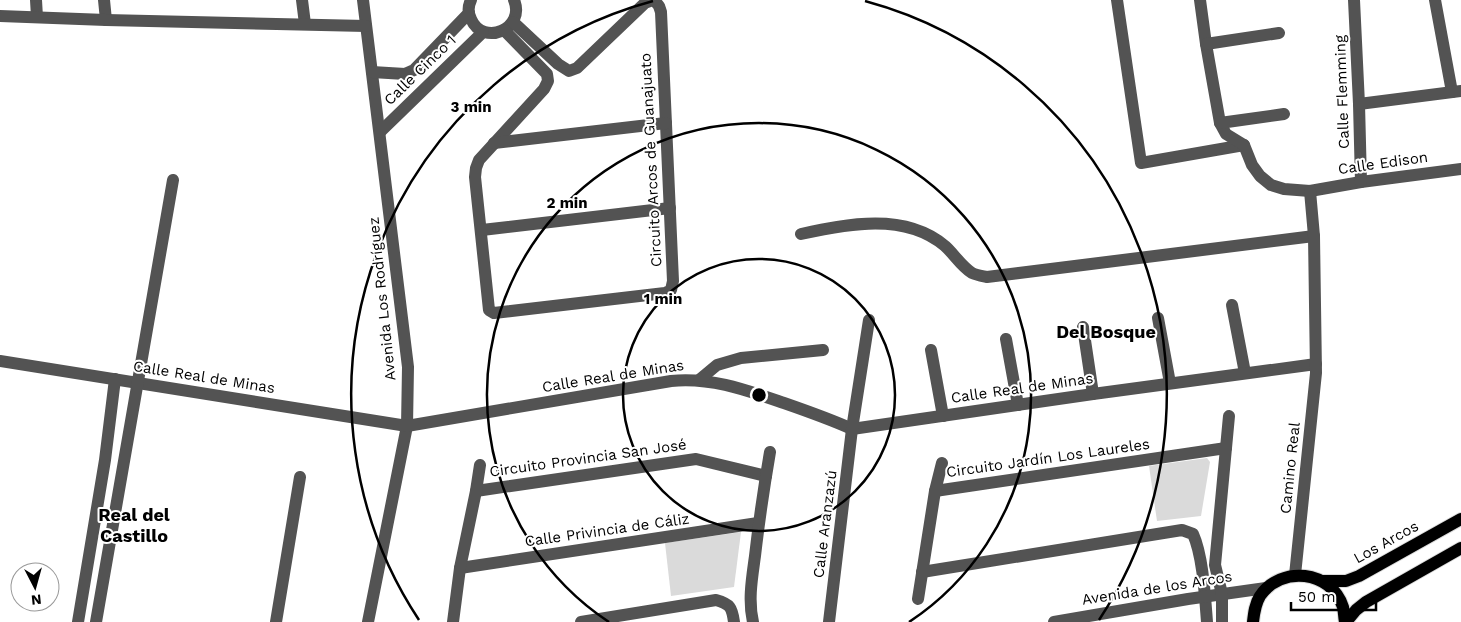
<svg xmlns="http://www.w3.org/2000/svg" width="1461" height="622" viewBox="0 0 1461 622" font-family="'Work Sans',sans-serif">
<rect width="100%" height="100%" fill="#fff"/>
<g fill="#dadada">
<path d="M1207,458L1210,462L1201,516L1157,521L1149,466Z"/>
<path d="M741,532L734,587L671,596L665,543Z"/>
</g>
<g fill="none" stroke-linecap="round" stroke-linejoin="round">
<g stroke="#dbdbdb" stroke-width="14">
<g id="major">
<path d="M1323,581H1346L1359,576L1461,519"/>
<path d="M1253,622C1254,613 1255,604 1260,596C1281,565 1331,570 1343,607C1344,611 1344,617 1345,622"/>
<path d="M1346,622L1356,610L1366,602L1461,548"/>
</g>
</g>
<g stroke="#535353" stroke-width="12">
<path d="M36,0L37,17"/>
<path d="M104,0L106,20"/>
<path d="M302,0L305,24"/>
<path d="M363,0L408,367L407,426L368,622"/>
<path d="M471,0C468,6 468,13 471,19C483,47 526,29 514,0"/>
<path d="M1117,0L1141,163L1244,145"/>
<path d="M1200,0L1206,44L1220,123L1226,134L1244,145L1252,165L1260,176L1271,185L1284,189L1310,191L1361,182L1461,169"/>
<path d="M1354,0L1359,104L1361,182"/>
<path d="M1435,0L1452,92"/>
<path d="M0,16L106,20L366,26"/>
<path d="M513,22L558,64L569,71L577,68L645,3L653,0"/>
<path d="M504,30L547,74L548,81L544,89L479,160L476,168L475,177L489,310L494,313L665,293L671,290L673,281L661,12L659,6L654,0"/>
<path d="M1206,44L1279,33"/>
<path d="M372,72L405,74L414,70L469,13"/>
<path d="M1359,104L1461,91"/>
<path d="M1220,123L1284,114"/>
<path d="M380,132L483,32"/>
<path d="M494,143L666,123"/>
<path d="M482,230L670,208"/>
<path d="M801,234C847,224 905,212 945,246C954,254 961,266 972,273C976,275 982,276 987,277L1314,236"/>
<path d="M1232,305L1245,373"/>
<path d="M1158,318L1170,383"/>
<path d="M1083,327L1093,394"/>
<path d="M1006,339L1018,405"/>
<path d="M931,350L943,416"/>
<path d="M0,361L407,426L671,381C711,377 746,390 784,403C807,411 830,419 852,429L1093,394L1316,364"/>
<path d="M699,380L717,365L741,358L823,350"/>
<path d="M476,491L696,459L766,476"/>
<path d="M935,491L1226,448"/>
<path d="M460,568L758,523"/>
<path d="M922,572L1182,530L1193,534C1203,556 1205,597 1207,622"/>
<path d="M1295,575L1316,373L1314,236L1310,191"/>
<path d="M918,599L935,491L942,463"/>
<path d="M78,622L105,460L115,379"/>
<path d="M96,622L173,180"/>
<path d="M276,622L300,477"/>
<path d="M453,622L460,568L476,491L480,465"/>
<path d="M581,622L716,600C730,604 732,607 734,622"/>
<path d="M753,622C748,600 752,578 755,556C759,521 764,487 770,452"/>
<path d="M829,622L852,429L869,320"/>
<path d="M1054,622L1188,599L1266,588"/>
<path d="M1222,622V594L1215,565L1229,416"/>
</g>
<use href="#major" stroke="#000" stroke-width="12"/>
</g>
<g fill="none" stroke="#000" stroke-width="2.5">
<circle cx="759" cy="395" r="136"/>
<path d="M609 622A272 272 0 1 1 909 622"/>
<path d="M419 620A408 408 0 0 1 653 1M865 1A408 408 0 0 1 1099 620"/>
</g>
<g text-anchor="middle" stroke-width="4" stroke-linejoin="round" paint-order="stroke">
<g font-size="15" fill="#000" stroke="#fff">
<text transform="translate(420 70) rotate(-44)" y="5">Calle Cinco 1</text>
<text transform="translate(1342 92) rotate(-92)" y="5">Calle Flemming</text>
<text transform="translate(651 160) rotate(-93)" y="5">Circuito Arcos de Guanajuato</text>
<text transform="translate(1383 163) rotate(-8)" y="5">Calle Edison</text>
<text transform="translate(382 299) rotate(-96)" y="5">Avenida Los Rodríguez</text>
<text transform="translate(613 376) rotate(-9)" y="5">Calle Real de Minas</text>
<text transform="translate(204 377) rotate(9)" y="5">Calle Real de Minas</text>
<text transform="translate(1022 388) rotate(-8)" y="5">Calle Real de Minas</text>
<text transform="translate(588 458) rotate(-8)" y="5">Circuito Provincia San José</text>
<text transform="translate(1048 458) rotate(-8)" y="5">Circuito Jardín Los Laureles</text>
<text transform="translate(1290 468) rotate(-84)" y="5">Camino Real</text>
<text transform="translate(825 524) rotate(-83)" y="5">Calle Aranzazú</text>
<text transform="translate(607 530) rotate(-8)" y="5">Calle Privincia de Cáliz</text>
<text transform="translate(1386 542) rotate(-29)" y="5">Los Arcos</text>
<text transform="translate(1157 588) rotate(-9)" y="5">Avenida de los Arcos</text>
</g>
<g font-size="18" font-weight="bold" fill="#000" stroke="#fff">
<text x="1106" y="338">Del Bosque</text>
<text x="134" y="521">Real del<tspan x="134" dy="21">Castillo</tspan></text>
</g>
</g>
<circle cx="759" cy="395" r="8" fill="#000" stroke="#fff" stroke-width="2.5"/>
<g font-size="15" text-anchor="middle" font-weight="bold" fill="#000" stroke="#fff" stroke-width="4" stroke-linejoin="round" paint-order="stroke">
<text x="471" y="112">3 min</text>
<text x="567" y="208">2 min</text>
<text x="663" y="304">1 min</text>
</g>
<g transform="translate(35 587) rotate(174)"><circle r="24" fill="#ffffff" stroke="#999999"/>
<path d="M0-4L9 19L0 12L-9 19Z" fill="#000000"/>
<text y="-8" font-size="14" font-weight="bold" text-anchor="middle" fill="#000000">N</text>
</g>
<path d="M1291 602v8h85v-8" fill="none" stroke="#000000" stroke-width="2.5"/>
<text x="1298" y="602" font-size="15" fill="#000000" stroke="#ffffff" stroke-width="4" paint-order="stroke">50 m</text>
</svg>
